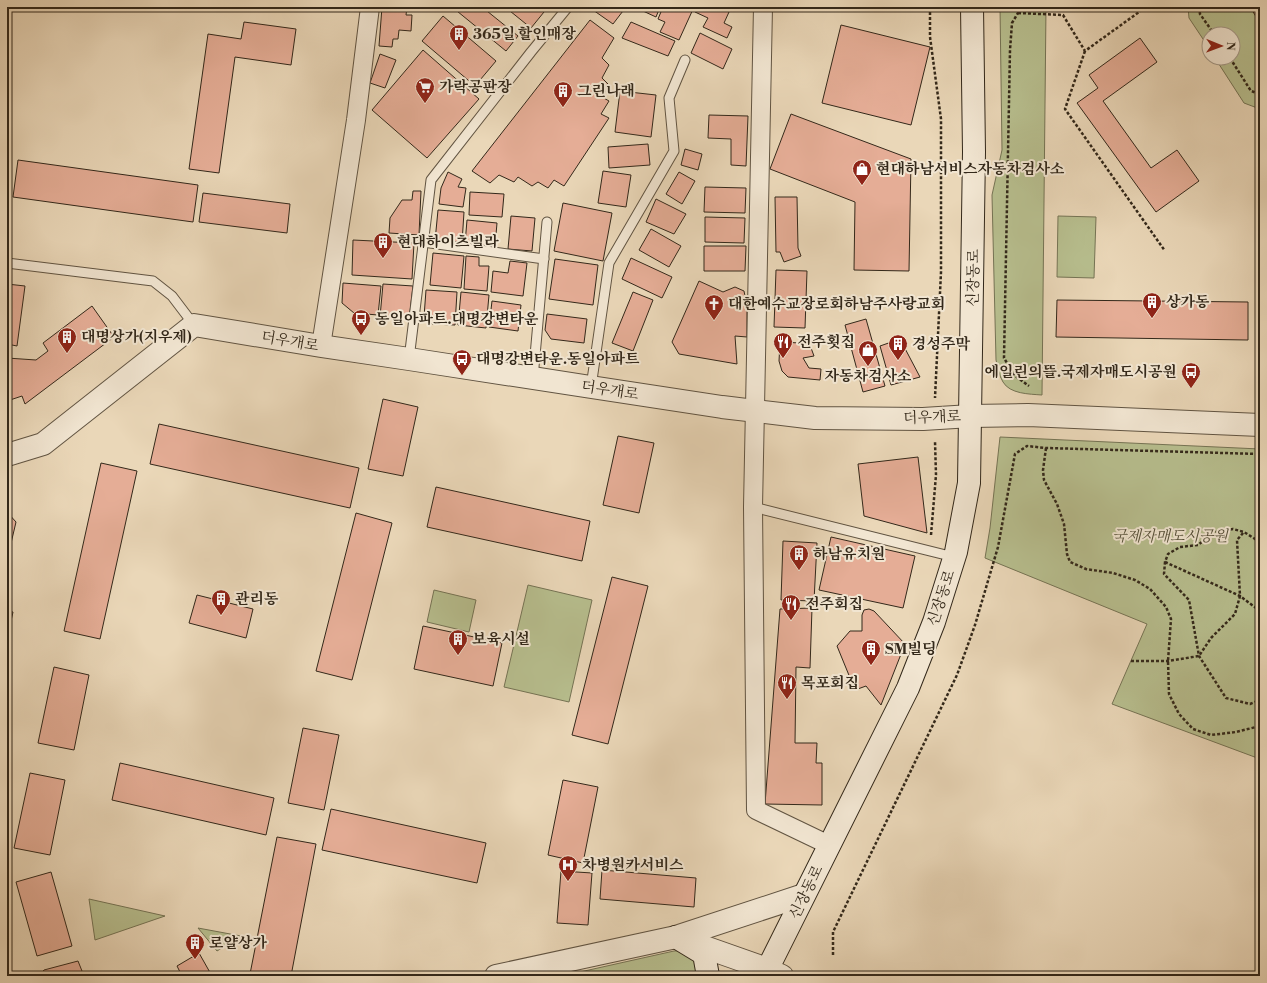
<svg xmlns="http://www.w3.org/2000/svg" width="1267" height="983" viewBox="0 0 1267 983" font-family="'Libre Bodoni','Noto Serif KR',serif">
<rect width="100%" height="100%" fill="#ead7b8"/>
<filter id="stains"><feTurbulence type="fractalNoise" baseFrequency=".005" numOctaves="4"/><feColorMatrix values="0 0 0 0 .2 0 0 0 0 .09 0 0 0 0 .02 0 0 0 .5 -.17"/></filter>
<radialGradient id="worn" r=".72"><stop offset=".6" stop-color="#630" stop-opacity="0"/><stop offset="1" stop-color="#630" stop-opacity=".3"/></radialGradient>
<g fill="#b7be8e" stroke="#757354">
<path d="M1000,7H1046L1042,395C1029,394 1010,394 1003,382C999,376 998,367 996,360L992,195L1002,150Z"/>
<path d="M1188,7H1260V109L1244,103L1215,58H1233V34H1209V48L1189,18Z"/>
<path d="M1058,216L1096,217L1094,278L1057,277Z"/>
<path d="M1000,437L1260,449V759L1112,704L1147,624L985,558L990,528Z"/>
<path d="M528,585L592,600L569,702L504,687Z"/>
<path d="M434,590L476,600L469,632L427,622Z"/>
<path d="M89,899L165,916L95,940Z"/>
<path d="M198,928L241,936L217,951Z"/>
<path d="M691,950L716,976H562L674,951Z"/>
</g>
<g fill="#e5ad96" stroke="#33281a">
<path d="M7,7H11L7,30Z"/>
<path d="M382,7H407L406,15H412L411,31L399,30L398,39H393L392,47L379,46Z"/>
<path d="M452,7H482L518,36L506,51Z"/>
<path d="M505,7H539L544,12L531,28Z"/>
<path d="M595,7H626L613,24L593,10Z"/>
<path d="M644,7H660L656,17L643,11Z"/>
<path d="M663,7H694L679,40L660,32L665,22L658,19Z"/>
<path d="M698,7H718L729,12L724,23L732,27L727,38L703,27L708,18L695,12Z"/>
<path d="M1250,7H1260V23Z"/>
<path d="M443,16L496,61L475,86L422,41Z"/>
<path d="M590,20L614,38L602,58L609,65L602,78L609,85L602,97L609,101L601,114L609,118L564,186L554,180L548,188L538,182L532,186L518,177L514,182L499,175L490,183L472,171Z"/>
<path d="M244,22L296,29L291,65L235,57L219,173L189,169L208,34L241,39Z"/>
<path d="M631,22L675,41L668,56L622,38Z"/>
<path d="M841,25L930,47L911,125L822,103Z"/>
<path d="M700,33L732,49L723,69L691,53Z"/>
<path d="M1140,38L1157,62L1103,101L1151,168L1177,150L1199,181L1156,212L1077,103L1098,88L1089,75Z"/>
<path d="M423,50L479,99L427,158L372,110Z"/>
<path d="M380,54L396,60L385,88L370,83Z"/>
<path d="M620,91L656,95L651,137L615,132Z"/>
<path d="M791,114L911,159L909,271L854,270L855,202L770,169Z"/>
<path d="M709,115L748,116L746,166L731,165V139L708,138Z"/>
<path d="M648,144L650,165L609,168L608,147Z"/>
<path d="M685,149L702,154L698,170L681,165Z"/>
<path d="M18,160L198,185L193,222L13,197Z"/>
<path d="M603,171L631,175L626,207L598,203Z"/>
<path d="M448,172L462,179L458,187L466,188L463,207L439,204L441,188Z"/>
<path d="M679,172L695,181L682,204L666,194Z"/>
<path d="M705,187L746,188L745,213L704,212Z"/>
<path d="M413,191H421L419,235L389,233L390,218L402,200H412Z"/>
<path d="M470,192L504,194L502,217L469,215Z"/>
<path d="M203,193L290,204L287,233L199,222Z"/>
<path d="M775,197H797L798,248L801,256L784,262L780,252H776Z"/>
<path d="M656,199L686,214L674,234L646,222Z"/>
<path d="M563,203L612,213L603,261L554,251Z"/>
<path d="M438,210L464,212L462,243L435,241Z"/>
<path d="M511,216L535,218L532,251L508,249Z"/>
<path d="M705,217L745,218L744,243L705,242Z"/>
<path d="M467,220L497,223L495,246L465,244Z"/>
<path d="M651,229L681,246L669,267L639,250Z"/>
<path d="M353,240L414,243L412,279L352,275Z"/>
<path d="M704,246H746L745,271H704Z"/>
<path d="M433,253L464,256L461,288L430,285Z"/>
<path d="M466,256L479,257V266H489L487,291L464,289Z"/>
<path d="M631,258L672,277L662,298L622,279Z"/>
<path d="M555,259L598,265L593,305L549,299Z"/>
<path d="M510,261L527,263L523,296L491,292L493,271L508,273Z"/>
<path d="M776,270L807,271L805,328L774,327Z"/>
<path d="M699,281L723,292L735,287L744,291L747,306V337L735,336L737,364L679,354L672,342Z"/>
<path d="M343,283L381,286L378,315L354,313L342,303Z"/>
<path d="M7,284L25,286L17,346L7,344Z"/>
<path d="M383,284L413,286L410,312L403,319L380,317Z"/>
<path d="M426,290L457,292L455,325L432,324L424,317Z"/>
<path d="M461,292L489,295L486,328L458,325Z"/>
<path d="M633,292L653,300L633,351L612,343Z"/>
<path d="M1057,300L1248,302V340L1056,337Z"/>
<path d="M492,301L521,305L518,331L489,327Z"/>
<path d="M92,306L114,337L25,404L22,396L7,401V358L36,360L48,351L43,343Z"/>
<path d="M547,314L587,319L584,343L551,339L545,330Z"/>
<path d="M866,319L885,386L863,392L845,325Z"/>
<path d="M800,337H807L814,356L803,358L809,368L821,369L820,380L788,377L782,371L779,361L780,342L800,343Z"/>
<path d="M900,339L920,377L891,385L880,346Z"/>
<path d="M383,399L418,407L403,476L368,469Z"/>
<path d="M159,424L359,468L350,508L150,464Z"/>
<path d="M618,436L654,443L639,513L603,505Z"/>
<path d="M918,457L927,533L864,516L858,464Z"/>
<path d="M101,463L137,471L100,639L64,631Z"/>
<path d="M436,487L590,521L582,561L427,527Z"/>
<path d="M7,512L16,522L8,556H7Z"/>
<path d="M356,513L392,523L352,680L316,671Z"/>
<path d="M831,537L915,556L903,608L819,590Z"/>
<path d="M783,541L817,543L814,601L781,600Z"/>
<path d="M612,577L648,586L608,744L572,735Z"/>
<path d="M197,595L253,609L246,638L189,623Z"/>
<path d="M812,608L810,668L796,667L795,743H817L816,763H822V805L765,804L780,609Z"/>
<path d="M869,609L874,611L905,644L881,705L866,686L855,690L837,646L850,631H862V615L864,610Z"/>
<path d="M7,611L13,612L7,639Z"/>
<path d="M423,626L502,643L493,686L414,669Z"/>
<path d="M54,667L89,675L74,750L38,743Z"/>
<path d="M303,728L339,735L324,810L288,803Z"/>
<path d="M120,763L274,798L266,835L112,800Z"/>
<path d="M30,773L65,780L50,855L14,848Z"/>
<path d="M563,780L598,787L583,863L548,855Z"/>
<path d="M331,809L486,843L477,883L322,850Z"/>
<path d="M277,837L316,844L291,976H260L250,974Z"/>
<path d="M602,870L696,878L694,907L600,899Z"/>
<path d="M561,871L592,873L588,925L557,923Z"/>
<path d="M51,872L72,946L37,956L16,882Z"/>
<path d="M199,953L212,976H182L177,966Z"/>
<path d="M78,961L84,976H39L44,970Z"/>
</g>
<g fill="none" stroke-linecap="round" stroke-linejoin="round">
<g stroke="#615442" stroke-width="11">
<g id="service">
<path d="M423,242L544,259"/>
<path d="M7,263L153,281L172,296L194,325"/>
<path d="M409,359L431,180L531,52L568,7"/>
<path d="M533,378L547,222"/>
<path d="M591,387L609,263L674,151L669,98L685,60"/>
<path d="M753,507L954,557"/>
</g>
</g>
<g stroke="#615442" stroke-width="20">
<g id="minor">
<path d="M763,7L753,507L756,810L829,845"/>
<path d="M321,346L356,120L370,7"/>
</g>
</g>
<g stroke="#615442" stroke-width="24">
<g id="tertiary">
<path d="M7,455L43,444L194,325L321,346L409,359L591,387L722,407L815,418L923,419L971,416L1028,415L1260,425"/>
<path d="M676,937L804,895"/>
<path d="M496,976L676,937L767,969L782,976"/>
</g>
</g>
<g stroke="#33281a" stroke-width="24">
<g id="secondary">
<path d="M676,937L704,954L708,976"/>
<path d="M764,976L908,688L934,622L956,552L969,483L974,152L972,7"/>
</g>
</g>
<g stroke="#33281a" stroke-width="2.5" stroke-dasharray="3 2" stroke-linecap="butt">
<path d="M930,7V37L941,119V272L935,398"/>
<path d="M1018,7V13L1012,23L1010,50L1004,358L1014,375L1029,386"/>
<path d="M1199,7L1200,14L1214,34"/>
<path d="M1018,13L1063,15L1085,51L1146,7"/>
<path d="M1085,51L1065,109L1165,251"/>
<path d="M1230,58L1251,91L1260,94"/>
<path d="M1046,448L1043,470L1044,480L1057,504L1064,524L1067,554L1070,562L1086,569L1113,573L1135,580L1150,589L1166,607L1171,619L1168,661L1169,694L1179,714L1193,729L1211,735L1236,732L1260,726"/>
<path d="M931,535L936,475L935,441"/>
<path d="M1260,542L1244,532L1233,529L1215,532L1198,545L1180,547L1168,554L1165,562L1164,574L1189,600L1199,656L1226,698L1250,704L1260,700"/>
<path d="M1165,562L1240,596L1260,611"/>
<path d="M1131,661H1168L1199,656L1211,638L1235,614L1240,596L1237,540L1244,532"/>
<path d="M833,955V932L957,675L975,625L998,547L1015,454L1027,446L1046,448L1260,454"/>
</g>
<use href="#service" stroke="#f1e5d1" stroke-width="9"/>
<use href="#minor" stroke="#f1e5d1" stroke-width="18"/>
<use href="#tertiary" stroke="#f1e5d1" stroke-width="22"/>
<use href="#secondary" stroke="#f1e5d1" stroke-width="22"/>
</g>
<defs>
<g id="building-pin" transform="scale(1)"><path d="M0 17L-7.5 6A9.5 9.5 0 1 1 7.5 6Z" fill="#8f2418" stroke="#f1e5d1"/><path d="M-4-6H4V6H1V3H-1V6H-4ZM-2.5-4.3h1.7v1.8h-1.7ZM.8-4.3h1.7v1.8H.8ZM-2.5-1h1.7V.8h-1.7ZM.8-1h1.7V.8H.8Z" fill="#fff"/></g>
<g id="supermarket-pin" transform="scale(1)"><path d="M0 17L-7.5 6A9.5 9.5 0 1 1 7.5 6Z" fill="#8f2418" stroke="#f1e5d1"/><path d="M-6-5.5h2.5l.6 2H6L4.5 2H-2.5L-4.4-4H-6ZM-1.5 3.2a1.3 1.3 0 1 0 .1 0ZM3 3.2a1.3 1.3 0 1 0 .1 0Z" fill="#fff"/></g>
<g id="shop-pin" transform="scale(1)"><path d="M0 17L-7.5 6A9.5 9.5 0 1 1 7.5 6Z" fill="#8f2418" stroke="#f1e5d1"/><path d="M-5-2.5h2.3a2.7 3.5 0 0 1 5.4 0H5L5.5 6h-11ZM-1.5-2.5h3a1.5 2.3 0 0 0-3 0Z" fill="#fff"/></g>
<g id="church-pin" transform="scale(1)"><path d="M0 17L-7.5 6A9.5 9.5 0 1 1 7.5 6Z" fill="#8f2418" stroke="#f1e5d1"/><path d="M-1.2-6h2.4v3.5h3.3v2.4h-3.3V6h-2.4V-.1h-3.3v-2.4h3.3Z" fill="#fff"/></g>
<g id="bus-pin" transform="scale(1)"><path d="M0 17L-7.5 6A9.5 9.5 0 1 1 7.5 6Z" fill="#8f2418" stroke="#f1e5d1"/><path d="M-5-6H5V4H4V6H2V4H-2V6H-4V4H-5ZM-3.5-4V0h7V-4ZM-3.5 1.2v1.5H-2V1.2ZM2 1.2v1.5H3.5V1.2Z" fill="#fff"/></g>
<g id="restaurant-pin" transform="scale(1)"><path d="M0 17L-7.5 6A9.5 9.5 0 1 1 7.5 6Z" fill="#8f2418" stroke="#f1e5d1"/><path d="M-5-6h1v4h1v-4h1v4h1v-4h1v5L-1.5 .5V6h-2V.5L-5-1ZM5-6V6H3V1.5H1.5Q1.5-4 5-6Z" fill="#fff"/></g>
<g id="hospital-pin" transform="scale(1)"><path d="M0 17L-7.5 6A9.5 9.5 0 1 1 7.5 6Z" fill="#8f2418" stroke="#f1e5d1"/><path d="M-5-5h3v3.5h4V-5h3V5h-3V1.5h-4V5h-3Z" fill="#fff"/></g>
</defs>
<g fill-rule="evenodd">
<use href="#building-pin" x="459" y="34"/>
<use href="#supermarket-pin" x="425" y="87"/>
<use href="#building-pin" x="563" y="91"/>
<use href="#shop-pin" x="862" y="169"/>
<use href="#building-pin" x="383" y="242"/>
<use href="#building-pin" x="1152" y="302"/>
<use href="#church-pin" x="714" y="304"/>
<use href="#bus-pin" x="361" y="319"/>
<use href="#building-pin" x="67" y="337"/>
<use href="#restaurant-pin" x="783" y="342"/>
<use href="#building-pin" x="898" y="344"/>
<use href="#shop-pin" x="868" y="350"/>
<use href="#bus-pin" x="462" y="359"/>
<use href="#bus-pin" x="1191" y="372"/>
<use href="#building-pin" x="799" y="554"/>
<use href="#building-pin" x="221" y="599"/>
<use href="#restaurant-pin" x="791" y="604"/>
<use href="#building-pin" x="458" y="639"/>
<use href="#building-pin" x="871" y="649"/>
<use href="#restaurant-pin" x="787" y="683"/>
<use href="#hospital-pin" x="568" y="865"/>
<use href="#building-pin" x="195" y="943"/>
</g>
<g text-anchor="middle" stroke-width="4" stroke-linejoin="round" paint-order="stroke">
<g font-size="15" font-weight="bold" fill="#33281a" stroke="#f1e5d1" text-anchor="start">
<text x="473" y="39">365일 할인매장</text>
<text x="439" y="92">가락공판장</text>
<text x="577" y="96">그린나래</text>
<text x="876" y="174">현대하남서비스자동차검사소</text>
<text x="397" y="247">현대하이츠빌라</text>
<text x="1166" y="307">상가동</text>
<text x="728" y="309">대한예수교장로회하남주사랑교회</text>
<text x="375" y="324">동일아파트.대명강변타운</text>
<text x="81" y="342">대명상가(지우제)</text>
<text x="797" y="347">전주횟집</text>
<text x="912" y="349">경성주막</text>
<text x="476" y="364">대명강변타운.동일아파트</text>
<text x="1177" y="377" text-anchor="end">에일린의뜰.국제자매도시공원</text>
<text x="868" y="381" text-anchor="middle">자동차검사소</text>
<text x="813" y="559">하남유치원</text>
<text x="235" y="604">관리동</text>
<text x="805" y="609">전주회집</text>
<text x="472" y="644">보육시설</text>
<text x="885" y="654">SM빌딩</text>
<text x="801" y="688">목포회집</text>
<text x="582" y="870">차병원카서비스</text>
<text x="209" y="948">로얄상가</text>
</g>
<g font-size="15" fill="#33281a" stroke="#f1e5d1">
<text transform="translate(973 278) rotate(-89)" y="5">신장동로</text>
<text transform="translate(290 341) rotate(10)" y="5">더우개로</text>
<text transform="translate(610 390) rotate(9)" y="5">더우개로</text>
<text transform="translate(932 417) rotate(-2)" y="5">더우개로</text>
<text transform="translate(941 598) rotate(-72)" y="5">신장동로</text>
<text transform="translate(806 892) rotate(-64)" y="5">신장동로</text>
</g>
<g font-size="15" font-style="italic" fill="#544e37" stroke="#f1e5d1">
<text x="1170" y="541">국제자매도시공원</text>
</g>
</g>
<rect width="1267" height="983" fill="none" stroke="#ead7b8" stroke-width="24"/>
<rect x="8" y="8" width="1251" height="967" fill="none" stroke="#33281a" stroke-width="2"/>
<rect x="12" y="12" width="1243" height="959" fill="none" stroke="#33281a"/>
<g transform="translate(1221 46) rotate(91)"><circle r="19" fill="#f1e5d1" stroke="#a59988"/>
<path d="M0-3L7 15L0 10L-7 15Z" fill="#8f2418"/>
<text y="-6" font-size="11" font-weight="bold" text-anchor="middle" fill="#33281a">N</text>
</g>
<rect width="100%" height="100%" filter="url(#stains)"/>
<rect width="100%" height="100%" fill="url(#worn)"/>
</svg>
